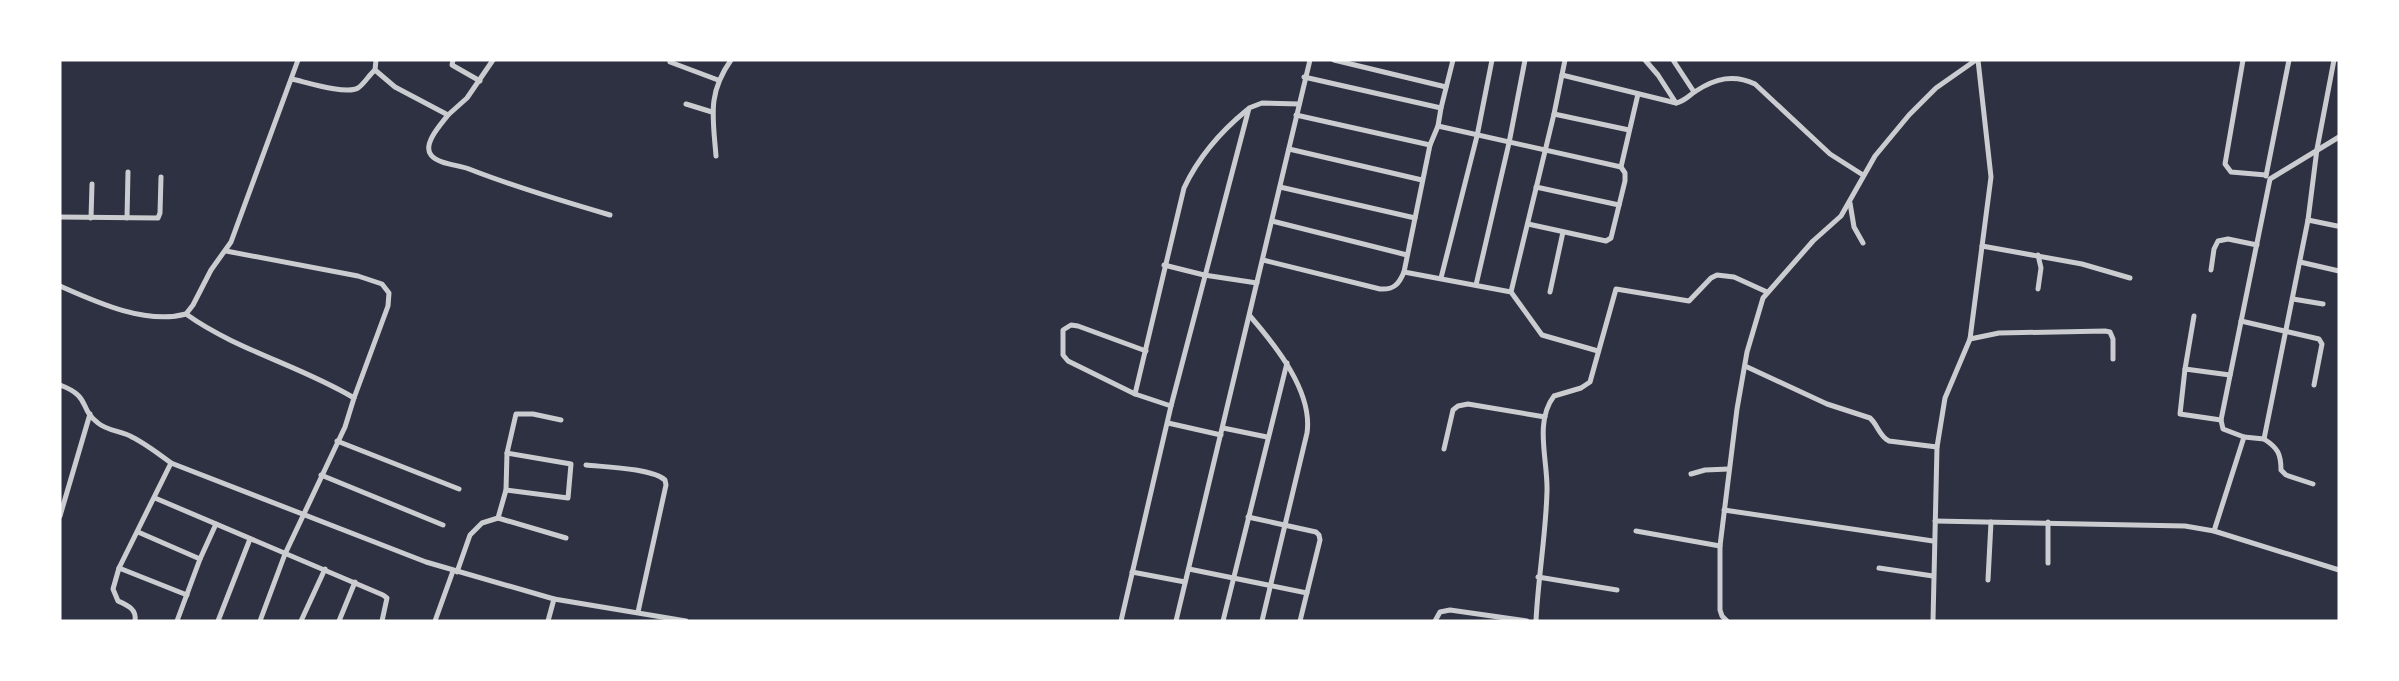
<svg xmlns="http://www.w3.org/2000/svg" width="2399" height="681" viewBox="0 0 2399 681" font-family="Lato,sans-serif">
<rect width="100%" height="100%" fill="#2d3142"/>
<g fill="none" stroke-linecap="round" stroke-linejoin="round">
<g stroke="#caccd0" stroke-width="5">
<path d="M453,60L452,65L480,81"/>
<path d="M1334,60L1446,87"/>
<path d="M1645,60L1658,75L1676,103C1685,101 1688,96 1696,91C1716,78 1734,74 1755,84L1830,154L1863,175"/>
<path d="M1673,60L1694,92"/>
<path d="M2243,60L2225,164L2231,172L2266,175"/>
<path d="M670,62L718,80"/>
<path d="M375,70L376,60"/>
<path d="M1562,75L1676,103"/>
<path d="M292,79C306,82 346,95 358,88C364,84 369,75 375,70L395,87L448,115C442,123 422,144 431,155C438,164 459,165 469,169C515,187 562,201 610,215"/>
<path d="M686,104L712,112"/>
<path d="M1441,108L1453,60"/>
<path d="M1554,114L1629,130"/>
<path d="M448,115L467,98L493,60"/>
<path d="M1296,115L1430,145"/>
<path d="M1438,126L1621,167"/>
<path d="M1289,149L1422,180"/>
<path d="M716,156C713,117 707,94 731,60"/>
<path d="M2266,176L2289,60"/>
<path d="M1280,187L1415,218"/>
<path d="M1536,187L1619,205"/>
<path d="M1850,203L1854,227L1863,243"/>
<path d="M60,217L158,218L160,213L161,177"/>
<path d="M91,218L92,184"/>
<path d="M127,218L128,172"/>
<path d="M2308,220L2337,226"/>
<path d="M1272,221L1407,255"/>
<path d="M1528,224L1606,241L1611,238L1625,181V173L1621,167L1638,94"/>
<path d="M1982,246L2082,264L2130,278"/>
<path d="M226,251L358,276L382,284L389,293L388,306L354,398"/>
<path d="M2038,255L2041,268L2038,289"/>
<path d="M1263,260L1380,289C1394,290 1399,284 1404,272L1430,145L1438,126L1441,108L1304,77"/>
<path d="M2300,262L2339,271"/>
<path d="M1164,265L1204,275L1257,283"/>
<path d="M2211,270L2214,249L2218,241L2228,239L2257,245"/>
<path d="M1404,272L1511,292L1542,335L1598,351"/>
<path d="M1441,278L1477,136L1492,60"/>
<path d="M1476,285L1509,143L1525,60"/>
<path d="M60,286C96,302 146,325 186,314L193,305L211,270L231,242L298,60"/>
<path d="M1511,292L1554,114L1565,60"/>
<path d="M1550,292L1563,232"/>
<path d="M2293,299L2323,304"/>
<path d="M186,314C236,350 301,366 354,398L345,427L285,554L260,621"/>
<path d="M1250,316C1276,346 1313,392 1307,433L1262,621"/>
<path d="M2241,321L2319,339L2322,344L2314,385"/>
<path d="M1970,339L1999,333L2105,331L2110,332L2113,339V359"/>
<path d="M1146,351L1078,326L1071,325L1063,330V355L1068,361L1135,394L1171,406"/>
<path d="M1745,366L1827,404L1870,418C1878,425 1879,436 1889,441L1937,447"/>
<path d="M2185,369L2194,316"/>
<path d="M60,385C92,397 78,408 98,423C107,431 122,431 132,437C146,444 159,454 171,463L426,562L554,599L548,621"/>
<path d="M1135,394L1184,188C1199,156 1220,132 1247,110"/>
<path d="M2221,420L2180,414L2185,369L2230,375"/>
<path d="M1168,423L1221,435"/>
<path d="M1223,428L1267,437"/>
<path d="M2244,437L2264,439L2308,220L2317,149L2334,60"/>
<path d="M2264,439C2278,448 2281,454 2281,470L2286,475L2313,484"/>
<path d="M337,441L459,489"/>
<path d="M1444,449L1453,410L1458,406L1468,404L1545,417"/>
<path d="M586,465C604,467 651,468 665,480L666,485L638,612"/>
<path d="M1691,474L1705,470L1729,469"/>
<path d="M321,475L443,525"/>
<path d="M506,490L568,498L571,464L507,453"/>
<path d="M155,498L383,595L387,598L382,621"/>
<path d="M1724,510L1933,541"/>
<path d="M60,516L90,414"/>
<path d="M1248,517L1316,532L1319,535L1320,540L1300,621"/>
<path d="M498,518L566,538"/>
<path d="M1935,521L2185,526L2214,531L2339,570"/>
<path d="M2048,522V563"/>
<path d="M1636,531L1720,546"/>
<path d="M2214,531L2244,437L2223,429L2221,420L2270,179L2339,137"/>
<path d="M138,532L200,559"/>
<path d="M119,568L171,463"/>
<path d="M1879,568L1933,576"/>
<path d="M1189,569L1307,593"/>
<path d="M457,572L470,535L482,523L498,518L506,490L507,453L516,414H533L561,420"/>
<path d="M1132,572L1185,582"/>
<path d="M1538,577L1617,590"/>
<path d="M1988,580L1991,522"/>
<path d="M554,599L686,621"/>
<path d="M135,621C137,609 127,605 118,601L113,589L119,568L187,595"/>
<path d="M177,621L200,559L216,524"/>
<path d="M218,621L250,539"/>
<path d="M301,621L325,569"/>
<path d="M339,621L355,582"/>
<path d="M435,621L453,571"/>
<path d="M1121,621L1171,406L1249,108L1262,103L1299,104"/>
<path d="M1176,621L1310,60"/>
<path d="M1223,621L1287,363"/>
<path d="M1435,621L1440,612L1450,610L1527,621"/>
<path d="M1536,621C1538,578 1546,534 1547,491C1548,461 1534,422 1554,396L1581,388L1590,382L1616,289L1689,301L1711,278L1717,275L1734,277L1767,292"/>
<path d="M1727,621L1722,616L1720,610V546L1737,409L1747,352L1763,298L1813,241L1841,216L1875,156L1909,115L1936,88L1976,60"/>
<path d="M1933,621L1937,447L1945,398L1970,339L1991,177L1978,60"/>
</g>
</g>
<rect width="2399" height="681" fill="none" stroke="#ffffff" stroke-width="123"/>
</svg>
